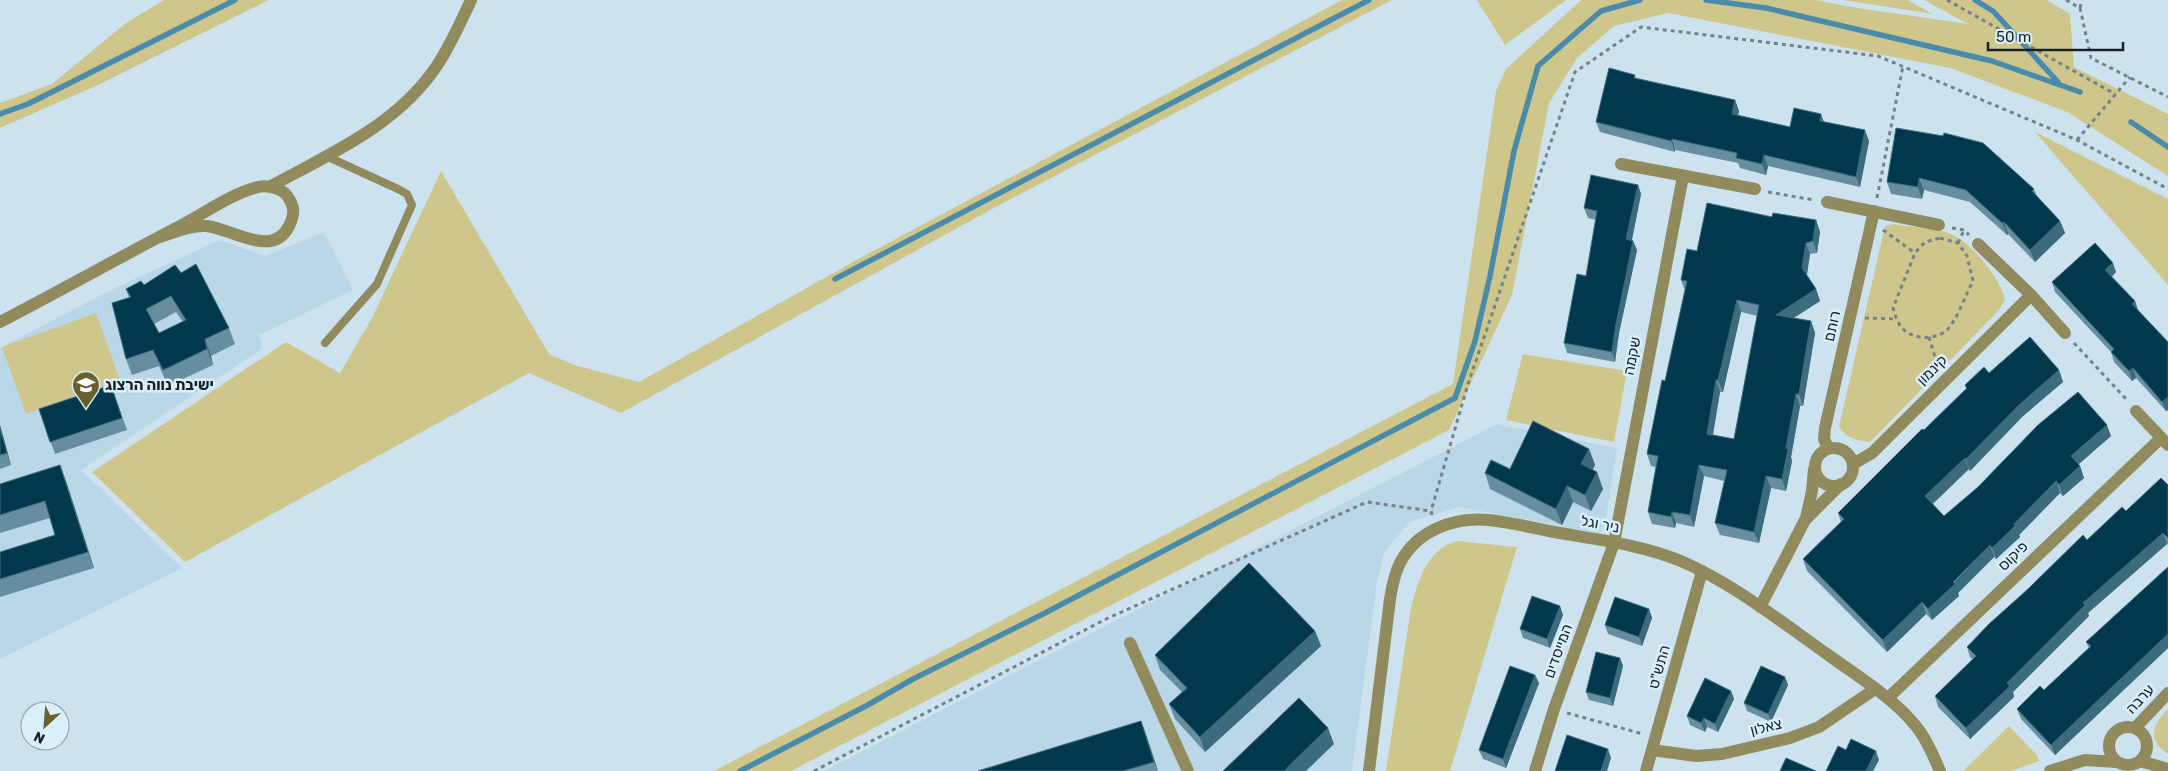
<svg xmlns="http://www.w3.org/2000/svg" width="2168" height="771" viewBox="0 0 2168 771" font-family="Rubik,Heebo,sans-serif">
<rect width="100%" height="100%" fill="#cce3ef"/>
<g fill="#b9d7e7">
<path d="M324,232L353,290L259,335L263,348L81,470L182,568L0,659V348L105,293L219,240L265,256Z"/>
<path d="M1497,424L1617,448L1605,523L1599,533L1459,507L1409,522L1384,553L1377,582L1352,771H824Z"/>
</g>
<g fill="#cfc68c">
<path d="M164,0H269L98,85L0,128V103L52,84L126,23Z"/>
<path d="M1342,0H1392L1003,203L621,413L529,373L185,562L92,472L286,342L340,373L372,318L441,171L549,354L574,365L639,382L862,257Z"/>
<path d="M1477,0H1566L1505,45Z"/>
<path d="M1581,0H1816L1851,7L1968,24L1924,0H2047L2070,14L2074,67L2168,114V176L2067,112L1950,68L1668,13L1614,26L1577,58L1549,103L1512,295L1449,430L791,771H714L1453,384L1496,91L1506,69Z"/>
<path d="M1843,0H1907L1933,14Z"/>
<path d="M2035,132L2168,199V285Z"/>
<path d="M1893,224C1908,227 1938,228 1951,234C1972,243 1999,277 2005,299L1999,310L1870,442C1857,441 1847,438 1839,427L1885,226Z"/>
<path d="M96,313L120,380L26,414L2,347Z"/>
<path d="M1523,354L1627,371L1614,442L1506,420Z"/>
<path d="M1457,541L1517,547L1450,771H1386L1411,608C1418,581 1427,549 1457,541Z"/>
<path d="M2168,709V754C2146,740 2153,724 2168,709Z"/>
<path d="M2009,726L2036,754L2039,761L2011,771H1963Z"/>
</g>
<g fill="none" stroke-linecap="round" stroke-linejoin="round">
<g stroke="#4a8bab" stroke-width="5.5">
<path d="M1706,0L1766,8L1992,61L2080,92"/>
<path d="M1975,0L1993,11L2058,82"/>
<path d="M0,114L28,104L235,0"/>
<path d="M2131,122L2168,147"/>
<path d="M835,279L1369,0"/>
<path d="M740,771L866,706L913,679L1043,614L1455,398L1475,341L1490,276L1514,151L1538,66L1601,11L1640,0"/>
</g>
<g stroke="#73828b" stroke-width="3" stroke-dasharray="4 4" stroke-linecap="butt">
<path d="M1947,0L2115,94"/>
<path d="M2066,0L2080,8L2091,58L2168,97"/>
<path d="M2080,8L2082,0"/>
<path d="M2077,140L2130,77"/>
<path d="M1768,192L1814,200"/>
<path d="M1877,198L1903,66"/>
<path d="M1952,228L1964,230L1969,235"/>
<path d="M1883,230L1915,253"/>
<path d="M1940,238L1958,243L1967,256L1973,281C1966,294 1957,320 1947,330C1936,340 1914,340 1903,329C1898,324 1895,315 1893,308L1915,253L1925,242Z"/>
<path d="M1958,243L1964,230"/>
<path d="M1865,318L1897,319"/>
<path d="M1929,337L1938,367"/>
<path d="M2074,343L2128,401"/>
<path d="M1432,515L1431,511L1468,384L1575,72L1641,27L1878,56L2077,140L2168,189"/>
<path d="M1567,713L1643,734"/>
<path d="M814,771L1106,619L1367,502L1431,511"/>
</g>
<path stroke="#918a5d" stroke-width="8" d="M325,343L377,284L412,205L407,194L398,189L326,156"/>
<g stroke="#918a5d" stroke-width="12">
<path d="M1621,164L1755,189"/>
<path d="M271,186C332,153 399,124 438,64C451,44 461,22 471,0"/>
<path d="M1827,202L1939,225"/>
<path d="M1978,244L2031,295L2065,333"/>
<path d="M2136,411L2168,445"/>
<circle cx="1834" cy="467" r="19"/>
<path d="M1828,448L1824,439L1825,428L1874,211"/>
<path d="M1853,464L1872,453L2031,295"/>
<path d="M1806,518L1812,491L1814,469"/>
<path d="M1760,607L1805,520L1841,484"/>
<path d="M1130,643L1188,771"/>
<path d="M1888,698L2161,438"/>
<circle cx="2128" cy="746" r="19"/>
<path d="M2135,728L2168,693"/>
<path d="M1652,750L1696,756L1722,754L1790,738L1819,727L1875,689"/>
<path d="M2140,761L2168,769"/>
<path d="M1535,771L1554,709L1614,543L1683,176"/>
<path d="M1646,771L1702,571"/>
<path d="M2050,771L2085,760L2116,762"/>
</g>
<g stroke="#918a5d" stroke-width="12">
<path d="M0,322C60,291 120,257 180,226C205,213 231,194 258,187C266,185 273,187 280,190C287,193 291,201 293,208C294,214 292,220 289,226C273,259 232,229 207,226C191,225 175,232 160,237"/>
<path d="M1369,771L1390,599C1392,587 1394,574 1400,563C1417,530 1454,517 1489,520C1509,522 1529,527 1549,531C1592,539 1640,544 1681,561C1734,584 1780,621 1827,654C1857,676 1891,696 1915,725C1926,738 1933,755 1940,771"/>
</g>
</g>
<g fill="#668e9e" fill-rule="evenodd">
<path d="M1635,75L1636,78L1735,100L1739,111L1738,115L1790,127L1824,122L1869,141L1860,187L1768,166L1766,175L1740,168L1738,163L1675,150V152L1600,132L1596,122Z"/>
<path d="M1896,128L2034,189L2037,196L2060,221L2065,233L2035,262L2008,234L2007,235L1970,202L1924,190L1922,199L1891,194L1887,182Z"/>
<path d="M1638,185L1641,194L1632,240L1633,241L1637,250L1619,333L1615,362L1567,353L1564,343L1586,276L1596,220L1588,218L1584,208Z"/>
<path d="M1772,217L1816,220L1820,232L1817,253L1810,254L1807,275L1816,289L1820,301L1793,318L1811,321L1815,333L1803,406H1800L1791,457L1792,461L1786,491L1771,488L1759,543L1720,535L1715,523L1724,481L1704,476L1694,527L1676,523L1675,528L1652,524L1648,512L1656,467L1651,466L1647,454L1665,381L1685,291L1681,280L1697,251ZM1741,312L1757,316L1734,439L1713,435L1720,392H1723Z"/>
<path d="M175,265L229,328L235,344L211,356L213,365L168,386L159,366L132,375L126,359L129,297L126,289L144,285ZM176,312L183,322L159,333L154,324Z"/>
<path d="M2116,272L2112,277L2135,301L2138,310L2168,342V410L2166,411L2136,378L2132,381L2114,362L2111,352L2055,292L2052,282Z"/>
<path d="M2059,370L2063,382L2023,416L1970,471L1969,469L1933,504L1944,516L2111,436L2078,465L2080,466L2084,478L2063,496L2060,493L2019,535L2020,537L1996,559L1994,557L1958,593L1959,596L1932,620L1926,614L1887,652L1807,571L1803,559L1841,522L1838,513L1966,389L1965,385L1989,373Z"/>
<path d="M111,385L127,430L55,454L39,409Z"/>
<path d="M0,425L11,465L0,469Z"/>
<path d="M1589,449L1595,465L1592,470L1603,489L1591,511L1573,502L1562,525L1490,489L1485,473L1510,469Z"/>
<path d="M66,481L94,568L0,597V552L55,535L50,518L0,533V484Z"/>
<path d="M2168,485V545L2167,544L2088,613L2089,616L2013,692L2014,697L1970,739L1938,707L1935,696L1973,660L1970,657L1967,647L2087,540L2126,511Z"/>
<path d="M2168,567V648L2055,755L2021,719L2017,709L2044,690L2089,648L2086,642Z"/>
<path d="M1560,606L1563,615L1550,648L1523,638L1520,629Z"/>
<path d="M1649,609L1652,618L1642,646L1608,634L1605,625Z"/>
<path d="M1315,631L1321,646L1205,752L1175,719L1169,704L1182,692L1160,670L1155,655Z"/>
<path d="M1620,658L1623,666L1613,706L1589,700L1586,692Z"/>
<path d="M1535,675L1539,683L1506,768L1483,759L1479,750Z"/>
<path d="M1785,677L1788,685L1771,722L1747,711L1744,703Z"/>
<path d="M1731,691L1734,699L1718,732L1707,727L1705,732L1690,725L1687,716Z"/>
<path d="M1141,721L1158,771H978Z"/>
</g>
<g fill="#3d6b7e">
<path d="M1735,100L1739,111L1736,124L1732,114Z"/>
<path d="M1821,114L1825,125L1820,121Z"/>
<path d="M1865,130L1869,141L1860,187L1856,177Z"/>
<path d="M1672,139L1675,150V152L1671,141Z"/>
<path d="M1764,155L1768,166L1766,175L1762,164Z"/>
<path d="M1919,178L1924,190L1922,199L1918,187Z"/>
<path d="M1638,185L1641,194L1630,249L1626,239Z"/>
<path d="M1816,220L1820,232L1817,253L1813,241Z"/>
<path d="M2060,221L2065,233L2035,262L2030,250Z"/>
<path d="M2004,222L2008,234L2007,235L2002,223Z"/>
<path d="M1633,241L1637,250L1619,333L1615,362L1612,352L1616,324Z"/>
<path d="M1806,243L1810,254L1806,280L1802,268Z"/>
<path d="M2113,263L2116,272L2109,279L2105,270Z"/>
<path d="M1816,289L1820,301L1780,327L1776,315Z"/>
<path d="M1737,300L1741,312L1723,392L1718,380Z"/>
<path d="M2135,301L2138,311L2132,304Z"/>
<path d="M1811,321L1815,333L1803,406L1799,394Z"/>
<path d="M205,339L211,356L213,365L207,349Z"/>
<path d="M2133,368L2136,378L2132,381L2129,371Z"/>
<path d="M2059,370L2063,382L2023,416L1970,471L1966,459L2019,405Z"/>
<path d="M1716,380L1720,392L1711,445L1707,434Z"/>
<path d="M1796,394L1800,406L1791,457L1792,461L1786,491L1782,479L1786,448Z"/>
<path d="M2168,397V410L2166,411L2162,402Z"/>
<path d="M0,425L11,465L7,453L0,429Z"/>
<path d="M2107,425L2111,436L2075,467L2071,456Z"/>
<path d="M1589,449L1595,465L1587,481L1581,464Z"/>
<path d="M1965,458L1969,469L1929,507L1925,496Z"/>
<path d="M60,465L66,481L94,568L88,552Z"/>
<path d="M1699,465L1704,476L1694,527L1690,515Z"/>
<path d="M2080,466L2084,478L2063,496L2059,485Z"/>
<path d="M1597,472L1603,489L1591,511L1585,495Z"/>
<path d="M1766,476L1771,488L1759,543L1754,532Z"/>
<path d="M2056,481L2060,493L2019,535L2020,537L1996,559L1992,548L2014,524Z"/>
<path d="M1567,486L1573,502L1562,525L1556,509Z"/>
<path d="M1672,512L1676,523L1675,528L1671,517Z"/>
<path d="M2163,533L2167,544L2088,613L2089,616L2013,692L2014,697L1970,739L1966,728L2007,683L2083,603Z"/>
<path d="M1990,545L1994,557L1958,593L1959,596L1932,620L1928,609Z"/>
<path d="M1922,602L1926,614L1887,652L1883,640Z"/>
<path d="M1560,606L1563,615L1550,648L1547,639Z"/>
<path d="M1649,609L1652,618L1642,646L1639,637Z"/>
<path d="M1315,631L1321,646L1205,752L1200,737Z"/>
<path d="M2168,634V648L2055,755L2051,745Z"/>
<path d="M1620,658L1623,666L1613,706L1610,698Z"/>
<path d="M1535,675L1539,683L1506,768L1503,759Z"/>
<path d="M1785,677L1788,685L1771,722L1768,714Z"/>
<path d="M1731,691L1734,699L1718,732L1715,724Z"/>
<path d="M1704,718L1707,727L1705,732L1701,723Z"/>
<path d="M1141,721L1147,737L1158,771L1154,762Z"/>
<path d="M1328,728L1334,744L1306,771H1284Z"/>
<path d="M1608,749L1611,758L1607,771H1601Z"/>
<path d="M1876,751L1879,760L1873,771H1866Z"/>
</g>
<g fill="#00384e" stroke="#3d6b7e" fill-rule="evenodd">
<path d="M1609,68L1635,75L1634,78L1735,100L1732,114L1790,127L1794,108L1821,114L1820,121L1865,130L1856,177L1764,155L1762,164L1736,158L1737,153L1672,139L1671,141L1596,122Z"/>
<path d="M1896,128L1943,136L1944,133L1983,143L2034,189L2032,191L2060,221L2030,250L2004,222L2002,223L1966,190L1919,178L1918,187L1887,182Z"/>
<path d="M1591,175L1638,185L1626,239L1633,241L1616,324L1612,352L1564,343L1577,274L1586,276L1597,211L1584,208Z"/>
<path d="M1707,203L1772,217L1773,213L1816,220L1813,241L1806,243L1802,268L1816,289L1776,315L1811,321L1799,394H1796L1786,448L1788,449L1782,479L1766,476L1754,532L1715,523L1727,470L1699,465L1690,515L1672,512L1671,517L1648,512L1658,456L1647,454L1662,380L1665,381L1687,281L1681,280L1687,249L1697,251ZM1737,300L1759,305L1734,439L1707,434L1716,380H1718Z"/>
<path d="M2095,243L2113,263L2105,270L2135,301L2132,304L2168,342V397L2162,402L2133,368L2129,371L2111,352L2114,349L2052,282Z"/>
<path d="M196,264L229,328L205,339L207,349L163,370L153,350L126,359L112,303L131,297L126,289L141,281L144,285L175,265L181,273ZM171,296L186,320L159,333L146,309Z"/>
<path d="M2030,337L2059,370L2019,405L1966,459L1965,458L1925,496L1944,516L1978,487L2038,425L2078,392L2107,425L2071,456L2080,466L2059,485L2056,481L2014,524L2015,526L1992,548L1990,545L1953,582L1955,584L1928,609L1922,602L1883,640L1803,559L1844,519L1838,513L1922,429L1924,430L1967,388L1965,385L1984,367L1989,373Z"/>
<path d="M111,385L122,418L50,442L39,409Z"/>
<path d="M1533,421L1589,449L1581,464L1597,472L1585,495L1567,486L1556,509L1485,473L1491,460L1510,469Z"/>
<path d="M0,429L7,453L0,455Z"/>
<path d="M60,465L88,552L0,579V552L55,535L45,501L0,515V484Z"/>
<path d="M2161,478L2168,485V538L2163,533L2083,603L2085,605L2007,683L2010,686L1966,728L1935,696L1976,656L1967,647L1989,624L2028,589L2083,535L2087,540L2122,507L2126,511Z"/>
<path d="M1249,563L1315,631L1200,737L1169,704L1187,688L1155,655Z"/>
<path d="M2168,567V634L2051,745L2017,709L2040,686L2044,690L2091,646L2086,642Z"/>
<path d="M1532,596L1560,606L1547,639L1520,629Z"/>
<path d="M1615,597L1649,609L1639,637L1605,625Z"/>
<path d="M1596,652L1620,658L1610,698L1586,692Z"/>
<path d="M1510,666L1535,675L1503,759L1479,750Z"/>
<path d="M1761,666L1785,677L1768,714L1744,703Z"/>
<path d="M1705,678L1731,691L1715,724L1704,718L1701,723L1687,716Z"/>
<path d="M1299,698L1328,728L1284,771H1223Z"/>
<path d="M1141,721L1154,762L1123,771H978Z"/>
<path d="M1567,735L1608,749L1601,771H1555Z"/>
<path d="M1851,739L1876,751L1866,771H1826L1838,746L1846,750Z"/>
<path d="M1786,758L1816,771H1780Z"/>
</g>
<defs>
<g id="school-pin" transform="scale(1.4375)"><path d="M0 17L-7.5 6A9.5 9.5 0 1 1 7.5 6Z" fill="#69612d" stroke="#d9f0fc"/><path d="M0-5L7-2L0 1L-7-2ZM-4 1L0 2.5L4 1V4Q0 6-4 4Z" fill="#fff"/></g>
</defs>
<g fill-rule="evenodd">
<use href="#school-pin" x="86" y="385"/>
</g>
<g text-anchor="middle" stroke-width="5" stroke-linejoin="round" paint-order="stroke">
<g font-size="15" fill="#192126" stroke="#d9f0fc">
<text transform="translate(1832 326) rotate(-77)" y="5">רותם</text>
<text transform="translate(1632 356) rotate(-79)" y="5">שקמה</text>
<text transform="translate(1932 370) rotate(-45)" y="5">קינמון</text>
<text transform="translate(1600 524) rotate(11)" y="5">ניר וגל</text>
<text transform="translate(2013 556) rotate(-44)" y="5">פיקוס</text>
<text transform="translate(1558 651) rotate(-70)" y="5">המייסדים</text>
<text transform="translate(1659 667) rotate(-74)" y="5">התש"ט</text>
<text transform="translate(2140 699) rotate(-47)" y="5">ערבה</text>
<text transform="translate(1766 727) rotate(-14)" y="5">צאלון</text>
</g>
<g font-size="15" font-weight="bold" fill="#192126" stroke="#d9f0fc" text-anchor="start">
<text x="105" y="390">ישיבת נווה הרצוג</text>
</g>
</g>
<g transform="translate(45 726) rotate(206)"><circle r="24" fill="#d9f0fc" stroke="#8c9da6"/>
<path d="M0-4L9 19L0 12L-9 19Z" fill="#69612d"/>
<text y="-8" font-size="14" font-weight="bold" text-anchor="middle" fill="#192126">N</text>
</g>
<path d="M1988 42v8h135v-8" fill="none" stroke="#192126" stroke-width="2.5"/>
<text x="1996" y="42" font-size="15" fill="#192126" stroke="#d9f0fc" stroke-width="4" paint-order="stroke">50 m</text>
</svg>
